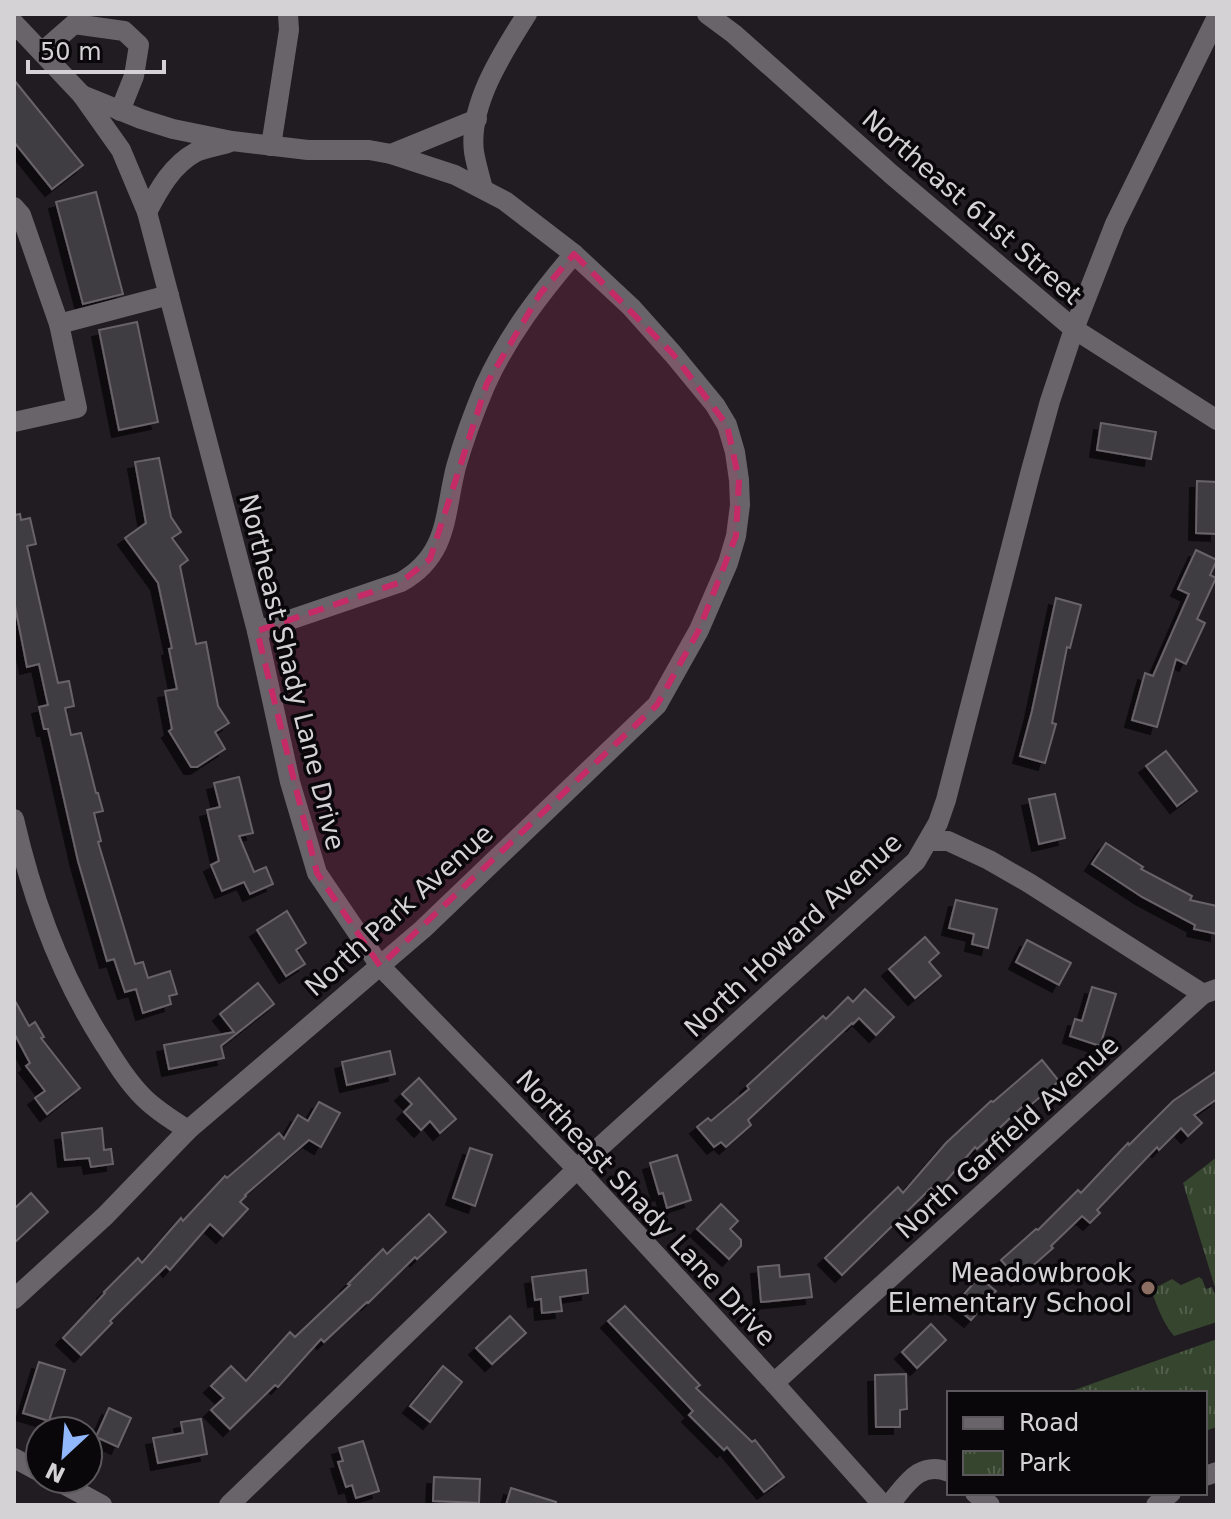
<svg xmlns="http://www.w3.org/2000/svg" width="1231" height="1519" viewBox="0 0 1231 1519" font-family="'DejaVu Sans',sans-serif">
<defs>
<pattern id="park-tufts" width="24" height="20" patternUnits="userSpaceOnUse" patternTransform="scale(2)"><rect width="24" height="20" fill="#36452e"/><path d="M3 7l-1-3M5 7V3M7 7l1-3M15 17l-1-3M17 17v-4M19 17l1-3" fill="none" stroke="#525f4c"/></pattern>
<filter id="shadow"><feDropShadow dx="-7" dy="7" stdDeviation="0" flood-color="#0009"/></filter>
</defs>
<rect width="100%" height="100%" fill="#201c21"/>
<g fill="url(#park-tufts)">
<path d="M1217,1157V1294L1183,1183Z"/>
<path d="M1199,1277L1202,1279L1206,1289L1212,1287L1217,1300V1322L1174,1336C1163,1323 1157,1306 1151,1290L1172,1279L1181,1285Z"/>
<path d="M1217,1339V1427L1205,1431V1393H1066Z"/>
</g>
<g fill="#403c42" stroke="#676369" stroke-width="2" filter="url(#shadow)">
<path d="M14,80L83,165L52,189L14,142Z"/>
<path d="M96,192L123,294L83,304L56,202Z"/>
<path d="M137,322L158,422L119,430L99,330Z"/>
<path d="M1101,423L1156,432L1151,459L1097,450Z"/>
<path d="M159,458L171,517L181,532L172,538L188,560L180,566L196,644L206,642L218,706L229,723L215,732L225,749L197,767H191L169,731L172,729L165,691L177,689L169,649L172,648L158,583L125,538L146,523L135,462Z"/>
<path d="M1197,481L1217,482V534L1196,533Z"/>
<path d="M20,514L21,520L30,518L36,544L27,546L58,683L69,681L74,706L65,708L71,735L81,733L96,793H98L103,811L94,813L101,841L98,842L135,964L143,962L148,978L170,971L177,994L169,996L171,1004L143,1013L136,989L125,992L114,959L107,961L78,861L48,729H44L39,707L48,705L39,664L27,667L14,601V515Z"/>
<path d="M1196,550L1217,560L1210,575L1216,578L1197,619L1205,623L1186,664L1176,659L1157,727L1132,720L1145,673L1153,676L1189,594L1178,589Z"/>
<path d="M1056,598L1081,605L1070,648L1067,647L1052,723L1056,724L1045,763L1020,756L1032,711Z"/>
<path d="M1166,751L1197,791L1177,806L1146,766Z"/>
<path d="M239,777L253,833L239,836L254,872L266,867L273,884L250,894L244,882L222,891L211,865L219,861L207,810L220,807L214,783Z"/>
<path d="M1055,794L1065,838L1039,844L1029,799Z"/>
<path d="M1106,843L1143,867L1141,869L1192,896L1190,900L1217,906V934L1194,929L1195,925L1142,897L1092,864Z"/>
<path d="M956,900L997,909L988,948L972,944L974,934L949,928Z"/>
<path d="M287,911L306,943L296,950L305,964L286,976L257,930Z"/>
<path d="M925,937L939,953L929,962L941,976L915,998L889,969Z"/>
<path d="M1027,940L1071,963L1059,985L1016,962Z"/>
<path d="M258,983L274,1004L221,1046L224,1058L169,1069L164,1045L234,1032L220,1014Z"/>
<path d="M1092,987L1116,994L1100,1046L1070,1036L1075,1019L1082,1021Z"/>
<path d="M865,989L894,1017L876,1035L859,1018L853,1024L852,1023L748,1120L751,1125L726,1147L721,1142L714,1147L697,1127L708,1118L711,1121L749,1089L747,1086L823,1016L826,1019L848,997L853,1002Z"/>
<path d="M14,999L29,1026L35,1022L44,1037L41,1038L80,1088L47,1114L35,1098L45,1091L26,1066L30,1063L14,1033Z"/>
<path d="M390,1051L395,1074L347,1085L342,1062Z"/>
<path d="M1042,1060L1059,1081L1026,1109L1023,1106L977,1149L975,1147L936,1193L931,1188L842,1275L825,1258L898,1187L903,1193L946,1143L991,1101L993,1102Z"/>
<path d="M1217,1071V1099L1194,1115L1202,1123L1188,1136L1181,1128L1159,1150L1157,1147L1097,1210L1100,1213L1090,1223L1082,1216L1051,1246L1053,1248L1018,1279L1001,1260L1036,1229L1038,1230L1078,1190L1081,1193L1128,1143L1129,1145L1173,1101Z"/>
<path d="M419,1078L456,1119L440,1133L430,1121L421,1130L404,1112L412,1104L402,1094Z"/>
<path d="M319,1102L340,1113L321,1147L309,1140L245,1195L246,1196L240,1202L248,1209L223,1236L210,1224L170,1270L166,1266L110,1321L112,1323L81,1355L63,1338L105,1293L104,1292L138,1258L142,1263L181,1218L183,1221L225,1176L227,1178L279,1133L284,1139L298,1115L308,1121Z"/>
<path d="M102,1128L104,1150L111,1149L113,1164L91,1167L89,1158L65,1160L62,1133Z"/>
<path d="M470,1148L492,1155L475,1206L453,1198Z"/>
<path d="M677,1155L691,1200L667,1208L663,1193L659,1194L650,1163Z"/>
<path d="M31,1193L48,1212L14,1243V1209Z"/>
<path d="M721,1204L738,1221L730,1229L741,1240V1246L729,1259L697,1229Z"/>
<path d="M429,1214L446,1232L417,1259L415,1257L368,1303L367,1302L324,1342L321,1339L278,1387L275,1385L230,1429L211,1410L224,1398L211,1386L231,1366L246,1381L290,1332L295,1337L350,1285L348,1284L383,1249L387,1254Z"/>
<path d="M779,1265L780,1277L809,1274L812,1297L761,1302L758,1267Z"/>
<path d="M586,1270L588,1293L560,1297L562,1311L542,1313L541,1299L535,1300L532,1277Z"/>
<path d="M979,1277L996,1291L971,1320L954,1306Z"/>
<path d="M625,1306L700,1385L696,1388L752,1442L755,1440L784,1477L764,1492L727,1447L724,1450L689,1415L693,1411L608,1321Z"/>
<path d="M510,1316L526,1333L492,1364L476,1348Z"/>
<path d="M931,1324L946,1340L917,1368L902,1352Z"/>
<path d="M39,1362L65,1370L49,1421L23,1413Z"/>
<path d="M443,1366L462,1382L430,1422L410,1406Z"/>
<path d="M906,1374L907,1409L900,1410V1427H876L875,1375Z"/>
<path d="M109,1408L131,1418L118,1447L96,1437Z"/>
<path d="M201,1419L207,1454L158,1463L153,1438L183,1433L181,1422Z"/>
<path d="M363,1441L379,1491L356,1498L352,1485L346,1487L338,1462L343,1461L339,1448Z"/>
<path d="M434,1477L480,1479L479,1503L433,1501Z"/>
<path d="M511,1488L556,1502L555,1505H506Z"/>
</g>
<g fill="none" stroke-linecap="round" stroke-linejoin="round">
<g stroke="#68646a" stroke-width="20">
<path d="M707,14L734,34L891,174L1074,329L1217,420"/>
<path d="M14,23L82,95L121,150L147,212L257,631L290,782L317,873L380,966L578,1170L774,1383L883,1505"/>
<path d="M42,52L74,24L124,31L139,45L134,76L120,111"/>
<path d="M271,146L289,30L288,14"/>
<path d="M391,154L477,119"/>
<path d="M483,189C480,177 476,164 474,152C468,105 503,52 527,14"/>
<path d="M14,207L21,215L59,324L77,408L14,422"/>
<path d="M147,212C159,189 172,165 196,152C206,148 218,146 228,143"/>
<path d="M59,324L169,295"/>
<path d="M257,631L401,582C449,555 444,514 456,467C464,439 474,412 485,386C507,337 539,295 574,254"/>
<path d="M14,819C32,898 59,973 103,1042C115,1061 127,1081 143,1097C156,1110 172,1120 188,1130"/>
<path d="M929,841H948L989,860L1029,883L1203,994"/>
<path d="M14,1299L105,1216L188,1130L423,929L657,705L699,630L728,563L736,536L740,505L739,480L735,452L727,425L715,405L673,354L631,307L574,254L505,201L455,175L391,154L369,150H308L232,141L173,129L141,119L82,95"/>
<path d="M774,1383L1203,994L1217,989"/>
<path d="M14,1458L40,1472"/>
<path d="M1205,1476L1217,1472"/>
<path d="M54,1479L102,1505"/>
<path d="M975,1493L990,1505"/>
<path d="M229,1505L601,1146L916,861L938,823L946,800L1030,474L1050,401L1074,329L1115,224L1217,17"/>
<path d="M889,1505C906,1485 919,1460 949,1472"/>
<path d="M1156,1505L1171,1493"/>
</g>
</g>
<path fill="#c42b67" fill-opacity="0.2" stroke="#c42b67" stroke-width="6" stroke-dasharray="16 10" stroke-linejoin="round" d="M574,254L673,354L727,425L739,480L736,536L699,630L657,705L380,966L317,873L257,631L401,582L430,559L487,383L540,294Z"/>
<circle fill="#8d6e63" stroke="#090709" stroke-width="3" cx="1148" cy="1288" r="8"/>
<g text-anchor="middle" stroke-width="7" stroke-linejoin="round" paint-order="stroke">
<g font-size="26" fill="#d5d2d6" stroke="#090709">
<text transform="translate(972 207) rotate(41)" y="9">Northeast 61st Street</text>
<text transform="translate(292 672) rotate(76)" y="9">Northeast Shady Lane Drive</text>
<text transform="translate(399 910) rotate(-42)" y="9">North Park Avenue</text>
<text transform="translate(793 935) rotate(-43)" y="9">North Howard Avenue</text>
<text transform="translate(1007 1137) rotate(-42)" y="9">North Garfield Avenue</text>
<text transform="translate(646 1208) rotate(47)" y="9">Northeast Shady Lane Drive</text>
</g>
<g font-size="26" fill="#d5d2d6" stroke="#090709" text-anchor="end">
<text x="1132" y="1282">Meadowbrook<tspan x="1132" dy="30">Elementary School</tspan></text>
</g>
</g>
<rect width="1231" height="1519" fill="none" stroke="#d5d2d6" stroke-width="32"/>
<rect x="947" y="1391" width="260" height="104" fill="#090709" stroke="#5b585b" stroke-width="2"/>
<rect x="963" y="1417" width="40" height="12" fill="#68646a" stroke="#5b585b" stroke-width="2"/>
<text x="1019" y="1431" font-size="24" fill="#d5d2d6">Road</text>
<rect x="963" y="1451" width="40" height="24" fill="url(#park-tufts)" stroke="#5b585b" stroke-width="2"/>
<text x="1019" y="1471" font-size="24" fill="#d5d2d6">Park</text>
<g transform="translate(64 1455) rotate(206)"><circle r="38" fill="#090709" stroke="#5b585b" stroke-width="2"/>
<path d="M0-6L14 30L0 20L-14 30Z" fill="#91b8fd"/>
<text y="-12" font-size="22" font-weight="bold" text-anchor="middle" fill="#d5d2d6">N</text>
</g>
<path d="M28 60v12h136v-12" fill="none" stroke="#d5d2d6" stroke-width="4"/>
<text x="40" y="60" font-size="24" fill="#d5d2d6" stroke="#090709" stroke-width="6" paint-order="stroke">50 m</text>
</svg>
